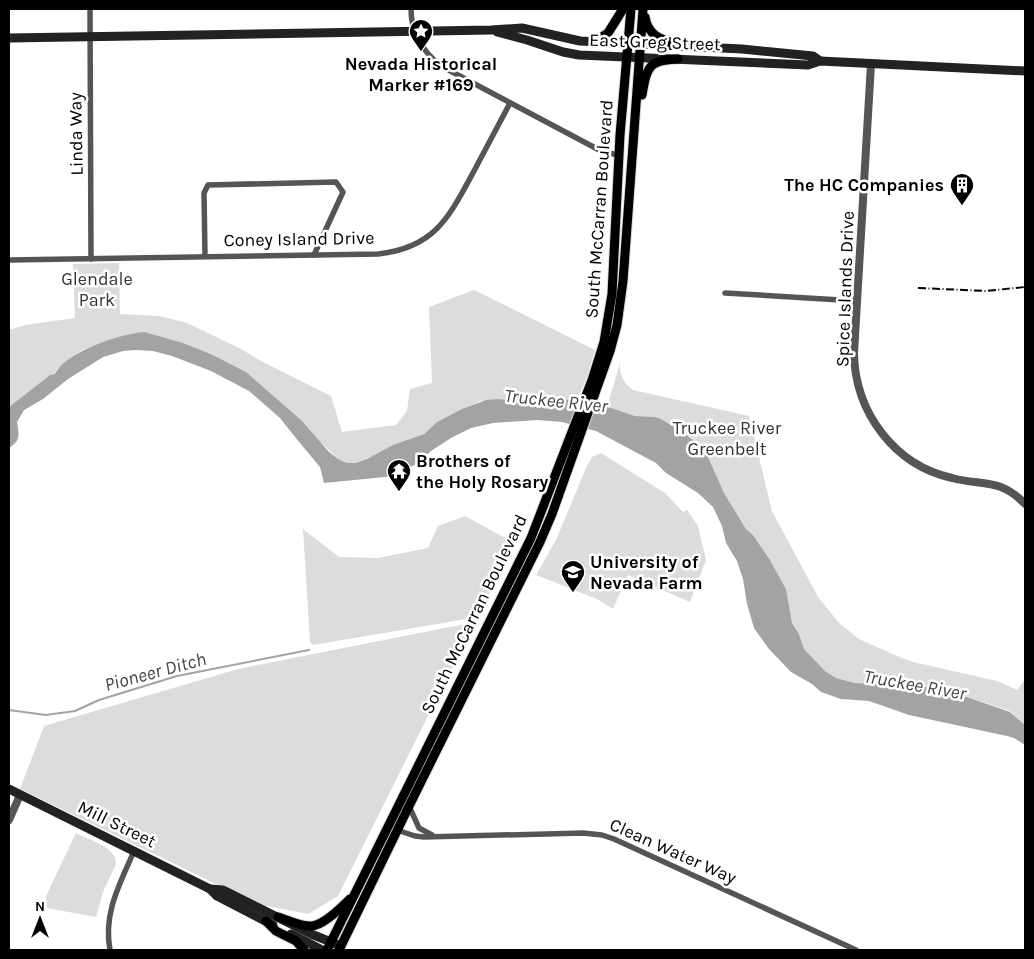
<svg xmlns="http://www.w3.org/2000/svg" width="1034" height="959" viewBox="0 0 1034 959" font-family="Karla,sans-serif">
<rect width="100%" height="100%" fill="#fff"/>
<g fill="#dcdcdc">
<path d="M119,263L120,314L159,316L187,323L239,348L261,361L331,396L342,432L396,425L407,411L410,389L432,383L429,307L474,290L595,350L587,377L576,402L562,399L556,402L497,399L480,401L437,422L424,434L393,445L382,452L356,463H347L338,459L283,405L246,372L215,356L107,341L80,351L57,369L55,374L50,375L9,407V330L25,325L75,318L73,264Z"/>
<path d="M620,363C620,375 623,383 633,390L749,416L772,511L818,597L840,624L859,639L897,656L913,662L997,681L1017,690L1025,679V725L1010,711L961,695L932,688L904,685L855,683L836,678L825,671L804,649L799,634L792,623L786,589L770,560L753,535L746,529L724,493L708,457L704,451L681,431L661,419L655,417L635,416L607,407Z"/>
<path d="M601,453L665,493L683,512L687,510L698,526L706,560L690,602L628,575L613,609L597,599L536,575L556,540L586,468L592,457Z"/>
<path d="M465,516L514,543L478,617L313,645L310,642L303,529L339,557L378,558L428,548L438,526Z"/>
<path d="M475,622L338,896L308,914L257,904L20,789L44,726L238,669Z"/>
<path d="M76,833C89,840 117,847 116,864L103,892L96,917L47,908L46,896Z"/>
</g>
<path fill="#a3a3a3" d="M144,332L183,343L215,356L246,372L302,421L329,452L338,459L347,463H356L367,459L393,445L424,434L437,422L462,409L486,400L497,399L552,402L562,399L602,405L635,416L655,417L661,419L681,431L699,445L708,457L724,493L746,529L753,535L770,560L786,589L792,623L799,634L804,649L825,671L836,678L855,683L917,685L961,695L1010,712L1025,725V745L1014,738L1007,736L909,715L869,701L841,699L821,692L812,684L791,672L769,649L754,628L747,604L743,579L737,561L726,543L722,526L713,507L698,493L666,473L656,463L596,431L562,422L538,420L493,423L471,428L451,438L431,451L416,464L395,476L324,483L320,467L295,437L280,418L249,391L211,371L172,356L153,351L136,350L123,351L103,357L68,379L43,399L24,410L17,422C19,435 21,440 9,448V407L50,375L55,374C65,352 120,334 144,332Z"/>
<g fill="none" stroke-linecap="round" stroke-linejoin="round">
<path stroke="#a3a3a3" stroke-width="2" d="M9,710L46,715L75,711L99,700L177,676L309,650"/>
<g stroke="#dbdbdb" stroke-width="11">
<g id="primary">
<path d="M645,17C648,37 663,40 679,45"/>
<path d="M594,42L608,33L623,9"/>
<path d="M642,95C647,67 648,60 678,59"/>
<path d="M278,917C288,920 301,927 312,926C323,925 342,907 350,899"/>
<path d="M266,921L276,931L296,941L304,950"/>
<path d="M327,950L531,538L592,380L604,342L612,294L620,135L631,9"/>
<path d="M339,950L409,806L540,542L552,514L610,351L617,325L623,281L643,9"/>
</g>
</g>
<g stroke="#555" stroke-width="5.5">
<path d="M90,9L91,259"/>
<path d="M411,9C411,33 422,51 441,66L603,152L619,155"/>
<path d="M205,256L204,193L208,185L336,182L343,192L314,255"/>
<path d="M9,260L378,254C435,248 449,217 474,171C486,148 498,126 510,103"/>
<path d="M725,293L857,301"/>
<path d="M409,806L419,828L432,835"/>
<path d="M397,830L415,836L424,837L583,833L602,835L614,839L856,950"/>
<path d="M110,950C103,913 120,884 134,851"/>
</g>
<g stroke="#555" stroke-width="8">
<path d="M871,64L854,353C855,412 894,465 952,478C983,486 1000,478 1025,504"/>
<path d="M9,820L20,795"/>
</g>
<g stroke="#222" stroke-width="9">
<path d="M497,32L527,40L563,52L579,55L808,65L820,61L1025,71"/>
<path d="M9,38L491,30L522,28L580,41L742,49L813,56L820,61"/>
<path d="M9,789L210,889L217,896L273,925"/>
<path d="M210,889L223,890L311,934L341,946"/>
<path d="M291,934L322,950"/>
</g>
<use href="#primary" stroke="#000" stroke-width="9"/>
<path stroke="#000" stroke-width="2" stroke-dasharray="8 2.5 1 2.5" stroke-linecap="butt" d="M918,288L986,291L1025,287"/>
</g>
<defs>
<g id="sight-pin" transform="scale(1.25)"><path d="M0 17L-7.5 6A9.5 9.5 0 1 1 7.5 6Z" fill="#000" stroke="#fff"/><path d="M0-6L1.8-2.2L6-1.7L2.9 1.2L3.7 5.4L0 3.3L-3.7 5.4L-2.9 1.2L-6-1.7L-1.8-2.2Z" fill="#fff"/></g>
<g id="building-pin" transform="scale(1.25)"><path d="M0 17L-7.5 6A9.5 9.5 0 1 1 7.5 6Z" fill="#000" stroke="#fff"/><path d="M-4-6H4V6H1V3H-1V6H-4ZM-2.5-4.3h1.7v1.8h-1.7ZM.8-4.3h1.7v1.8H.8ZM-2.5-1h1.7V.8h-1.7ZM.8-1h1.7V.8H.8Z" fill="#fff"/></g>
<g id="temple-pin" transform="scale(1.25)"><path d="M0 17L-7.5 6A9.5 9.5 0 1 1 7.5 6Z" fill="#000" stroke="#fff"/><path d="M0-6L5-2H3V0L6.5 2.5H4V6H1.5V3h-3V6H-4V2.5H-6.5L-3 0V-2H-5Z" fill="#fff"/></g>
<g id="school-pin" transform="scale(1.25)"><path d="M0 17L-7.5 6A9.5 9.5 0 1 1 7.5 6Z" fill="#000" stroke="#fff"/><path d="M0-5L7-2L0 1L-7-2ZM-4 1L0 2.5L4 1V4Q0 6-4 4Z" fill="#fff"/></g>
</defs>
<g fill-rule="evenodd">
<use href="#sight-pin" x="421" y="31"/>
<use href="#building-pin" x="962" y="185"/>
<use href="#temple-pin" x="399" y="471"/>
<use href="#school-pin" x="573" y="572"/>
</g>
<g text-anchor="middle" stroke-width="5" stroke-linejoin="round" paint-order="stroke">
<g font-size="18" fill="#000" stroke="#fff">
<text transform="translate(655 42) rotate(2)" y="6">East Greg Street</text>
<text transform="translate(76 134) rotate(-91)" y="6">Linda Way</text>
<text transform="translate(599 209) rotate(-86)" y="6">South McCarran Boulevard</text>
<text transform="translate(299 239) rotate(-1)" y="6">Coney Island Drive</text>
<text transform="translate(845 289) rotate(-88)" y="6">Spice Islands Drive</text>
<text transform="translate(474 614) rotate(-64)" y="6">South McCarran Boulevard</text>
<text transform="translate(117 824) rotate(26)" y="6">Mill Street</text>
<text transform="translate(673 851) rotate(24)" y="6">Clean Water Way</text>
</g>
<g font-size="18" font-weight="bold" fill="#000" stroke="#fff" text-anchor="start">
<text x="421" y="70" text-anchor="middle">Nevada Historical<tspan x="421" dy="21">Marker #169</tspan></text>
<text x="944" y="191" text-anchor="end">The HC Companies</text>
<text x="416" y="467">Brothers of<tspan x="416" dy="21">the Holy Rosary</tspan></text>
<text x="590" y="568">University of<tspan x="590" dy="21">Nevada Farm</tspan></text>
</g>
<g font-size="18" fill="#333" stroke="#fff">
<text x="97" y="285">Glendale<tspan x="97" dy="21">Park</tspan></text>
<text x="727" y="434">Truckee River<tspan x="727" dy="21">Greenbelt</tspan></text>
</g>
<g font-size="19" font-style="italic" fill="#444" stroke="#fff">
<text transform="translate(556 400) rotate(6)" y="7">Truckee River</text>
<text transform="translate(155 671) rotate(-15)" y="7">Pioneer Ditch</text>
<text transform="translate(915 684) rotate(10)" y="7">Truckee River</text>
</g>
</g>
<rect width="1034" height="959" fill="none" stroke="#000000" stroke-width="20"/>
<g transform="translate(40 919)" stroke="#ffffff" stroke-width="4" paint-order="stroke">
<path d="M0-4L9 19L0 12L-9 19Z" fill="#000000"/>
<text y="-8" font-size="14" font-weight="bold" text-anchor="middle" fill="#000000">N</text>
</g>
</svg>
